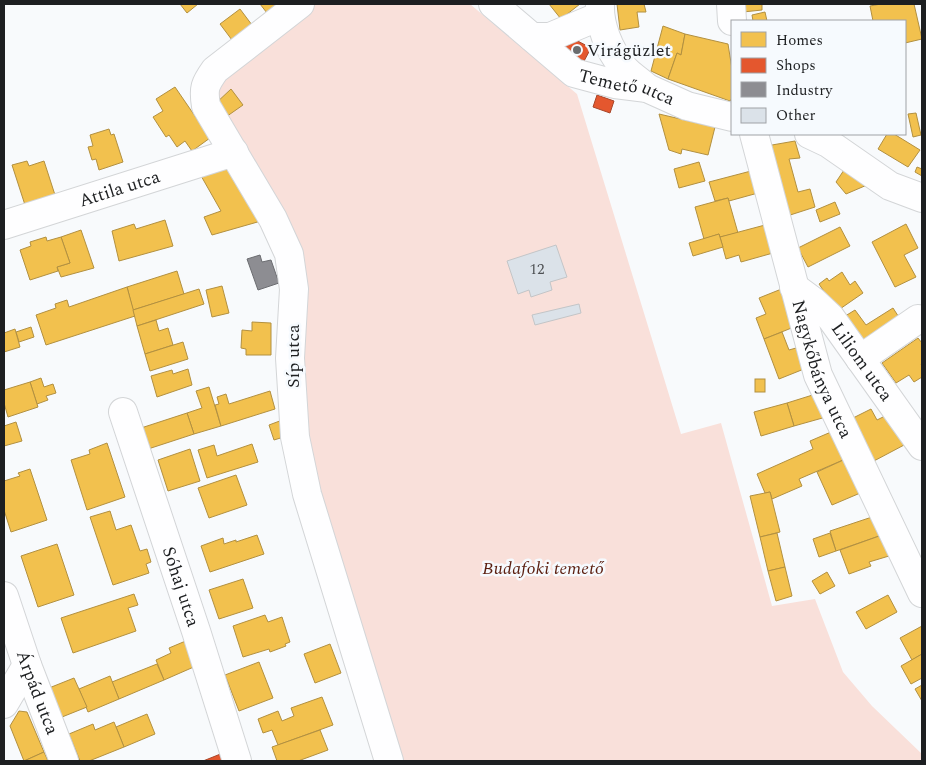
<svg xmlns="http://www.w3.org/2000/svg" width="926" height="765" viewBox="0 0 926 765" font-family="Spectral,serif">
<rect width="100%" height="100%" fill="#f8fafc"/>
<path fill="#f9e0da" d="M314,4H470L577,94L681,434L721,423L772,606L815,599L843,672L872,706L922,754V761H401L313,473L305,437L302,303L223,119L217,89L241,59Z"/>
<g fill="#f2c14e" stroke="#b29040">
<path d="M180,4H198L187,13Z"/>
<path d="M260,4H279L267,13Z"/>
<path d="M549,4H580L561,19Z"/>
<path d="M617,4H644L646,12H637L639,27L620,30Z"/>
<path d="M742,4H762V10L743,12Z"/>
<path d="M881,4H914L922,39L905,43V21H873L870,6Z"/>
<path d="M240,9L252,25L232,40L220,24Z"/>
<path d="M765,12L767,21H753L752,15Z"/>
<path d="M663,26L685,34L681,55L677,53L668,79L651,71Z"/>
<path d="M685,34L728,44L732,69V98L730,101L668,79L677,53L681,55Z"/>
<path d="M175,87L210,138L192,151L185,141L177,147L169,135L166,137L153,117L163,111L156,99Z"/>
<path d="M231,89L243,105L223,119L214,105Z"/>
<path d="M916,113L921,135L913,137L908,114Z"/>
<path d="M659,114L715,127L708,155L682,149L681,154L669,150Z"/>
<path d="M109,129L111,135L114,134L123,162L99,170L96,159L92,160L88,147L93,146L90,135Z"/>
<path d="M887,134H894L920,150L908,167L878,149Z"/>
<path d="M795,141L800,158L789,159L798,192L810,189L815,207L784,217L767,152L772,145Z"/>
<path d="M27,161L29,166L44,161L55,195L25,205L12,165Z"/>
<path d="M699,162L705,181L679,188L674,169Z"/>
<path d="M229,165L261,221L212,235L204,217L221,211L200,174Z"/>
<path d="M917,167L922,169V176L915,172Z"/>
<path d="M844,170L867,185L846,194L836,182Z"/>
<path d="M751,171L758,193L729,201L728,198L715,201L709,182Z"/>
<path d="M728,198L738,233L720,237L719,234L704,239L695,207Z"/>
<path d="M835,202L840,214L820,222L816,210Z"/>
<path d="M165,220L173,246L119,261L112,231L134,224L136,229Z"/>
<path d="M906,224L918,248L904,255L916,277L895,287L872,242Z"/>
<path d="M765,225L773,253L741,262L739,255L726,259L720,237Z"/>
<path d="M840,227L850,246L808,267L798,248Z"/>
<path d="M81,230L94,268L61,277L57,267L70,263L61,237Z"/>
<path d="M719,234L723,247L693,256L689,243Z"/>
<path d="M46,237L47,241L61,237L70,263L57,267L58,271L30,280L20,250L31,246L30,242Z"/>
<path d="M177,271L184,294L133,310L127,287Z"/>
<path d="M842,272L850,285L855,281L863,293L837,311L819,284L827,278L829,281Z"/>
<path d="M222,286L229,313L212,317L206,290Z"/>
<path d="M127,287L135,316L46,345L36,315L56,308L55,304L67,300L69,307Z"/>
<path d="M784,288L799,325L764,339L756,318L766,314L759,298Z"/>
<path d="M199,289L204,304L137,326L133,310Z"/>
<path d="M893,308L902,322L862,348L842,318L855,310L866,325Z"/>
<path d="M156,320L159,331L168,328L173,345L145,354L137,326Z"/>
<path d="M252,322L271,323V355H246V349L241,348L242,330L252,331Z"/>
<path d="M31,327L34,337L19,342L16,332Z"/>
<path d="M15,329L20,347L4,352V333Z"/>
<path d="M782,332L789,350L796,348L804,369L779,379L764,339Z"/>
<path d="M918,338L922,343V363L921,364L922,366V377L914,382L909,375L896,383L882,363Z"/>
<path d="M183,342L188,359L150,371L145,354Z"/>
<path d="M188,369L192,385L157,397L151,376L172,370L173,374Z"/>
<path d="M41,378L44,387L53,384L56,393L46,396L48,400L37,404L30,382Z"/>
<rect x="755" y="379" width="10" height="13"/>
<path d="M30,382L38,407L8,417L4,403V390Z"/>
<path d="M209,387L221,426L194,434L187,413L202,408L196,391Z"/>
<path d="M270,391L275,409L221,426L215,405L219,404L217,397L226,394L229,404Z"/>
<path d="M819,393L826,417L794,426L787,403Z"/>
<path d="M787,403L794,426L761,436L754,412Z"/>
<path d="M871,409L877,420L887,415L906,444L872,462L847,421Z"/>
<path d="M187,413L194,434L145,450L138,429Z"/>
<path d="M285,419L287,436L274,440L269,425Z"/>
<path d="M16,422L22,441L4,446V426Z"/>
<path d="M838,429L850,457L799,479L802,486L772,499L770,492L765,493L757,474L813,449L810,441Z"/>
<path d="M107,443L125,497L87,510L71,460L90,454L89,450Z"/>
<path d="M252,444L258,462L207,478L198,450L214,445L217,456Z"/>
<path d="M190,449L200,481L168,491L158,460Z"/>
<path d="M850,457L865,491L832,505L817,472Z"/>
<path d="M30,469L47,520L11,532L4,510V481L20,476L18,473Z"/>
<path d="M236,475L247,505L209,518L198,488Z"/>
<path d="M770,492L780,532L760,537L750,496Z"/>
<path d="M110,511L116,530L131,525L140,551L147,549L151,562L146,564L149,573L113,585L90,517Z"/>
<path d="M875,516L882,535L836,551L830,531Z"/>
<path d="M777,533L785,567L768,571L760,537Z"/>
<path d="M830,533L836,551L819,557L813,539Z"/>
<path d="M257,535L264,554L210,572L201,546L223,538L224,544L236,540V542Z"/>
<path d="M882,535L889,556L869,562L871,566L849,574L840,550Z"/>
<path d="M57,544L74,595L38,607L21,556Z"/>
<path d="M785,567L792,596L776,601L768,571Z"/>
<path d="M827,572L835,586L820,594L812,581Z"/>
<path d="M243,579L253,608L219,619L209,590Z"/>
<path d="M134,594L138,605L128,608L136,631L73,653L61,618Z"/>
<path d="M888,595L897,612L866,629L856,612Z"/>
<path d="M265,615L268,622L282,617L290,642L285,644L286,646L270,652L269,649L243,657L233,626Z"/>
<path d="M922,626V654L912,660L900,638Z"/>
<path d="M188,640L196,666L164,680L156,660L171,653L169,648Z"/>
<path d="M330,644L341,673L315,683L304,654Z"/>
<path d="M922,654V678L911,684L901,666Z"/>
<path d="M259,662L273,698L239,711L225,675Z"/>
<path d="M157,664L164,680L119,699L112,682Z"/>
<path d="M110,676L119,699L88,712L79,689Z"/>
<path d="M74,678L87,707L62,717L49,688Z"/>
<path d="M922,685V701L915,689Z"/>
<path d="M322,697L333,725L278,745L272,730L263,733L258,719L278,711L282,721L294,716L291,708Z"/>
<path d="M19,711L27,712L44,752L24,761L10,726Z"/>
<path d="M147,714L155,734L124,747L116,727Z"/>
<path d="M114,722L124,747L89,761H80L69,734L93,724L95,730Z"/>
<path d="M320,730L328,750L298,761H277L272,747Z"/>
<path d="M44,752L48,761H24Z"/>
</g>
<g fill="#e4572e" stroke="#a8462a">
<path d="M570,37L591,48L583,63L562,52Z"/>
<path d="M597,95L614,101L610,113L593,107Z"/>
<path d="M223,753L226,761H203Z"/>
</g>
<path fill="#8d8d92" stroke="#6b6c70" d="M260,255L262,262L271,260L279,283L258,290L247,259Z"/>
<g fill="#dbe2e9" stroke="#c3c5c7">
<path d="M556,245L567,277L550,282L552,290L531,297L529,290L518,294L507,261Z"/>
<path d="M579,304L581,313L535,325L532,315Z"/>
</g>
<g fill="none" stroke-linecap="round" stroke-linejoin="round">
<g stroke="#d3d5d7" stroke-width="30">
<g id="minor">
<path d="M300,4L215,70C205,84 203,88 206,106L273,219L289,254L294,289L290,358L295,437L307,494L389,761"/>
<path id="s1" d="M493,4L574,73L615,84L647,88L687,106L732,117"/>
<path d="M600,4C599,25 609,50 623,67C629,75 640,81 647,88"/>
<path d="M731,4L732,21"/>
<path d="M532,37H550L600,16"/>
<path id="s2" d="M754,134L818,375L922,593"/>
<path d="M809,134L828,143L890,186L922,198"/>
<path id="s3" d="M4,225L234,152"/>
<path id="s4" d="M794,287L813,301L831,318L922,446"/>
<path d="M860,359L918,319"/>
<path id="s5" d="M123,412L196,631L237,761"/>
<path id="s6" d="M4,596L27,665L64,761"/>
<path d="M4,704L27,665"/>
</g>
</g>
<use href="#minor" stroke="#fefeff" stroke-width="28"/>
</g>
<circle fill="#6a6c6e" stroke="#f6fafe" stroke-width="2" cx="577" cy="50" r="5"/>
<g text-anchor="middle" stroke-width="5" stroke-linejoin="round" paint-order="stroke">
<g font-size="15" fill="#4e5154">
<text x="537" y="274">12</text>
</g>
<g font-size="18" fill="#1d1f21" stroke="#f6fafe" text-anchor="start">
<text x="587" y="56">Virágüzlet</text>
</g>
<g font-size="18" fill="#1d1f21" stroke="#f6fafe">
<text dy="6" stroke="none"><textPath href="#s1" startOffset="161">Temető utca</textPath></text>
<text dy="6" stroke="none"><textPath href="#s3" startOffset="121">Attila utca</textPath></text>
<text transform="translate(293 356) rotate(-90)" y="6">Síp utca</text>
<text dy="6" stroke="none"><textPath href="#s4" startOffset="102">Liliom utca</textPath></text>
<text dy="6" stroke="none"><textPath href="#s2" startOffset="245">Nagykőbánya utca</textPath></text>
<text dy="6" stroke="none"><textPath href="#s5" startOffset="184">Sóhaj utca</textPath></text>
<text dy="6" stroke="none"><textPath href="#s6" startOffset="102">Árpád utca</textPath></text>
</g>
<g font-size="18" font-style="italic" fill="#5b1e0f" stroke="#f6fafe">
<text x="543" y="574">Budafoki temető</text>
</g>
</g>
<rect width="926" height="765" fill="none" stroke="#1d1f21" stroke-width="10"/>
<rect x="731" y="20" width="175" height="115" fill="#f6fafe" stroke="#9fa2a6"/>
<rect x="741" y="32" width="25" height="15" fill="#f2c14e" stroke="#9fa2a6"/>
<text x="776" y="45" font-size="15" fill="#1d1f21">Homes</text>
<rect x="741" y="58" width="25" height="15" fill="#e4572e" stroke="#9fa2a6"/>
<text x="776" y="70" font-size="15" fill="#1d1f21">Shops</text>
<rect x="741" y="82" width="25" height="15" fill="#8d8d92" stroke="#9fa2a6"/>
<text x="776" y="95" font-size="15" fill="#1d1f21">Industry</text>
<rect x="741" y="108" width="25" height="15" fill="#dbe2e9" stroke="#9fa2a6"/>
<text x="776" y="120" font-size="15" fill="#1d1f21">Other</text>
</svg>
